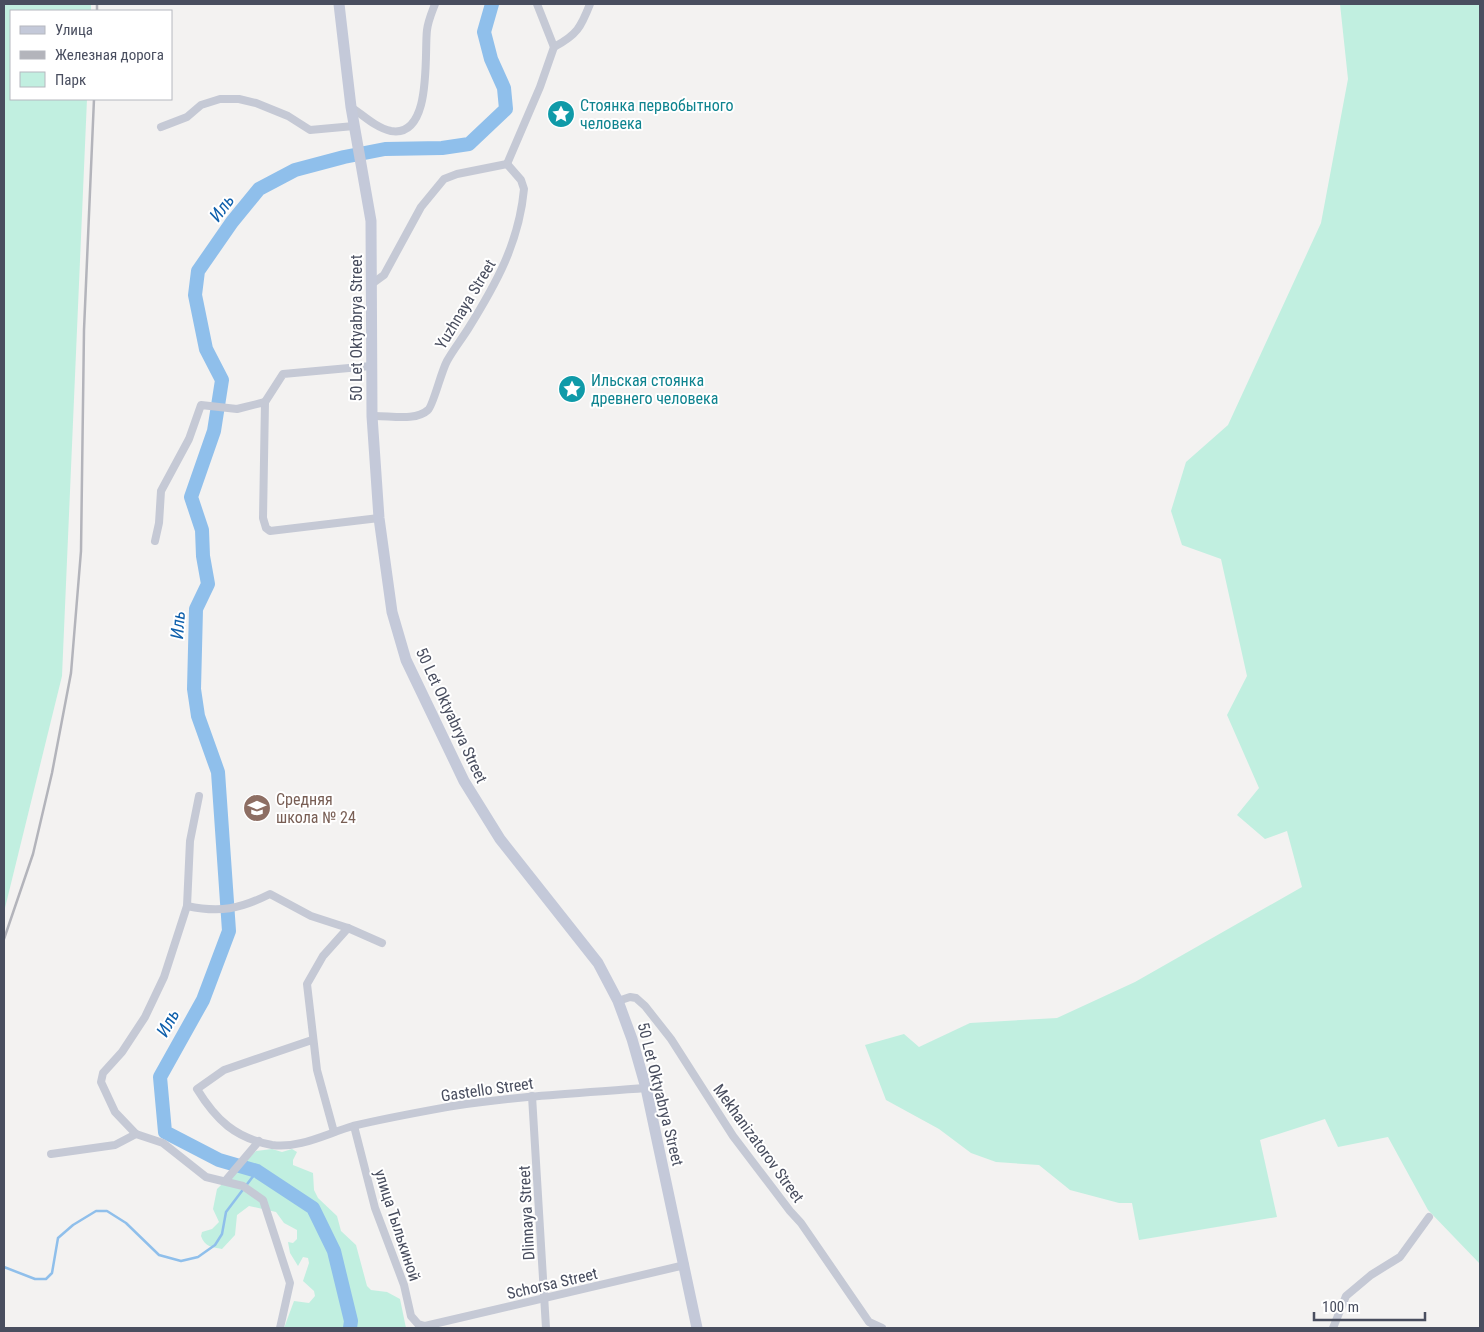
<svg xmlns="http://www.w3.org/2000/svg" width="1484" height="1332" viewBox="0 0 1484 1332" font-family="'Roboto Condensed',sans-serif">
<rect width="100%" height="100%" fill="#f3f2f1"/>
<g fill="#c1efe0">
<path d="M4,4H91V11H11V99H87L62,676L4,912Z"/>
<path d="M1340,4H1480V1264L1428,1210L1388,1137L1338,1147L1325,1119L1260,1140L1277,1217L1139,1240L1132,1203H1119L1070,1190L1039,1165L996,1162L971,1153L939,1129L886,1100L865,1045L904,1034L919,1047L970,1023L1057,1018L1135,982L1302,887L1287,831L1265,839L1237,815L1259,788L1227,715L1247,676L1221,559L1182,545L1171,511L1186,462L1228,425L1321,223L1348,79Z"/>
<path d="M272,1149L282,1152L292,1149L297,1152L293,1160V1165L313,1173L314,1190L318,1198L337,1216L341,1231L356,1245L367,1286L371,1290L387,1292L400,1299L406,1328H284L294,1301L309,1303L315,1296L314,1291L303,1281L309,1263L308,1258L303,1257L298,1266L290,1253L288,1242L293,1243L297,1239V1230L284,1223L276,1212L249,1206L237,1215L235,1235L222,1249C212,1247 205,1247 201,1236L202,1232L212,1229L219,1222L213,1209L217,1189L256,1151Z"/>
</g>
<g fill="none" stroke-linecap="round" stroke-linejoin="round">
<path stroke="#8fbfeb" stroke-width="2.5" d="M4,1267L35,1279H46L52,1273L58,1238L73,1225L96,1211H107L126,1223L159,1255L181,1261L198,1257L215,1245L222,1234L226,1212L257,1171"/>
<path stroke="#8fbfeb" stroke-width="14" d="M350,1328L351,1321L334,1251L313,1208L257,1171L219,1160L165,1132L160,1077L203,1000L229,931L218,772L198,716L194,689L196,609L208,584L203,556L202,530L191,497L214,431L222,380L206,349L195,295L198,271L232,222L259,189L295,170L344,157L385,149L442,148L469,144L506,109L504,88L491,59L484,32L492,4"/>
<g stroke="#c5c9d5" stroke-width="8">
<path d="M554,47C577,35 581,27 590,4"/>
<path d="M351,107C363,115 376,128 391,131C433,138 424,53 427,30C428,21 432,12 435,4"/>
<path d="M161,127L187,117L201,105L220,99H239L256,103L288,116L310,130L354,126"/>
<path d="M507,164L540,87L554,47L537,4"/>
<path d="M373,283L384,275L421,207L444,179L457,174L507,164"/>
<path d="M371,366L283,374L265,402L263,518L266,528L270,531L379,518"/>
<path d="M372,416C388,415 415,422 428,410C433,406 441,372 447,361C453,350 461,340 468,329C496,284 519,243 524,189L521,180L507,164"/>
<path d="M155,541L159,523L161,491L189,439L201,405L237,409L265,402"/>
<path d="M199,796L190,841L187,906L164,977L145,1017L122,1052L103,1073L101,1082L115,1112L136,1134L163,1143L206,1177L243,1186L263,1200L290,1283L280,1328"/>
<path d="M187,906C220,913 240,909 270,894L311,916L348,928L382,943"/>
<path d="M618,1001L630,997L636,998L645,1006L671,1039L733,1136L790,1211L801,1223L869,1322L882,1328"/>
<path d="M312,1040L224,1070L197,1089C216,1120 235,1138 272,1145C299,1149 328,1133 353,1126C386,1118 420,1112 453,1106C517,1096 582,1093 646,1088"/>
<path d="M532,1096L546,1328"/>
<path d="M354,1126L375,1208L404,1285L411,1316L418,1324L425,1326L685,1265"/>
<path d="M334,1132L317,1070L307,984L323,956L348,928"/>
<path d="M51,1154L115,1145L136,1134"/>
<path d="M226,1180L259,1141"/>
<path d="M1333,1328L1346,1296L1371,1275L1400,1257L1429,1217"/>
</g>
<path stroke="#c4c9d9" stroke-width="11" d="M339,4L351,107L371,221L372,416L379,518L392,612L406,660L464,781L500,839L598,963L618,1001L632,1039L646,1088L697,1328"/>
<g stroke="#b3b4bb" stroke-width="2.5">
<path d="M97,11V4"/>
<path d="M4,939L33,854L52,773L71,673L81,551L84,330L94,99"/>
</g>
</g>
<defs>
<g id="sight-disc" transform="scale(1.4375)"><circle r="9.5" fill="#0f9aa8" stroke="#fff"/><path d="M0-6L1.8-2.2L6-1.7L2.9 1.2L3.7 5.4L0 3.3L-3.7 5.4L-2.9 1.2L-6-1.7L-1.8-2.2Z" fill="#fff"/></g>
<g id="school-disc" transform="scale(1.4375)"><circle r="9.5" fill="#8d6e63" stroke="#fff"/><path d="M0-5L7-2L0 1L-7-2ZM-4 1L0 2.5L4 1V4Q0 6-4 4Z" fill="#fff"/></g>
</defs>
<g fill-rule="evenodd">
<use href="#sight-disc" x="561" y="114"/>
<use href="#sight-disc" x="572" y="389"/>
<use href="#school-disc" x="257" y="808"/>
</g>
<g text-anchor="middle" stroke-width="4" stroke-linejoin="round" paint-order="stroke">
<g font-size="16" fill="#0d838f" stroke="#fff" text-anchor="start">
<text x="580" y="111">Стоянка первобытного<tspan x="580" dy="18">человека</tspan></text>
<text x="591" y="386">Ильская стоянка<tspan x="591" dy="18">древнего человека</tspan></text>
</g>
<g font-size="16" fill="#494e5f" stroke="#fff">
<text transform="translate(465 304) rotate(-59)" y="6">Yuzhnaya Street</text>
<text transform="translate(356 328) rotate(-90)" y="6">50 Let Oktyabrya Street</text>
<text transform="translate(452 715) rotate(65)" y="6">50 Let Oktyabrya Street</text>
<text transform="translate(487 1089) rotate(-8)" y="6">Gastello Street</text>
<text transform="translate(661 1094) rotate(76)" y="6">50 Let Oktyabrya Street</text>
<text transform="translate(759 1143) rotate(54)" y="6">Mekhanizatorov Street</text>
<text transform="translate(526 1213) rotate(-93)" y="6">Dlinnaya Street</text>
<text transform="translate(398 1225) rotate(72)" y="6">улица Тылькиной</text>
<text transform="translate(552 1283) rotate(-13)" y="6">Schorsa Street</text>
</g>
<g font-size="16" fill="#785e54" stroke="#fff" text-anchor="start">
<text x="276" y="805">Средняя<tspan x="276" dy="18">школа № 24</tspan></text>
</g>
<g font-size="18" font-style="italic" fill="#0f60ac" stroke="#fff">
<text transform="translate(222 208) rotate(-53)" y="6">Иль</text>
<text transform="translate(178 625) rotate(-86)" y="6">Иль</text>
<text transform="translate(168 1023) rotate(-61)" y="6">Иль</text>
</g>
</g>
<rect width="1484" height="1332" fill="none" stroke="#494e5f" stroke-width="10"/>
<rect x="10" y="10" width="162" height="90" fill="#ffffff" stroke="#b6b8bf"/>
<rect x="20" y="26" width="25" height="8" fill="#c4c9d9" stroke="#b6b8bf"/>
<text x="55" y="35" font-size="15" fill="#494e5f">Улица</text>
<rect x="20" y="51" width="25" height="8" fill="#b3b4bb" stroke="#b6b8bf"/>
<text x="55" y="60" font-size="15" fill="#494e5f">Железная дорога</text>
<rect x="20" y="72" width="25" height="15" fill="#c1efe0" stroke="#b6b8bf"/>
<text x="55" y="85" font-size="15" fill="#494e5f">Парк</text>
<path d="M1314 1312v8h111v-8" fill="none" stroke="#494e5f" stroke-width="2.5"/>
<text x="1322" y="1312" font-size="15" fill="#494e5f" stroke="#ffffff" stroke-width="4" paint-order="stroke">100 m</text>
</svg>
